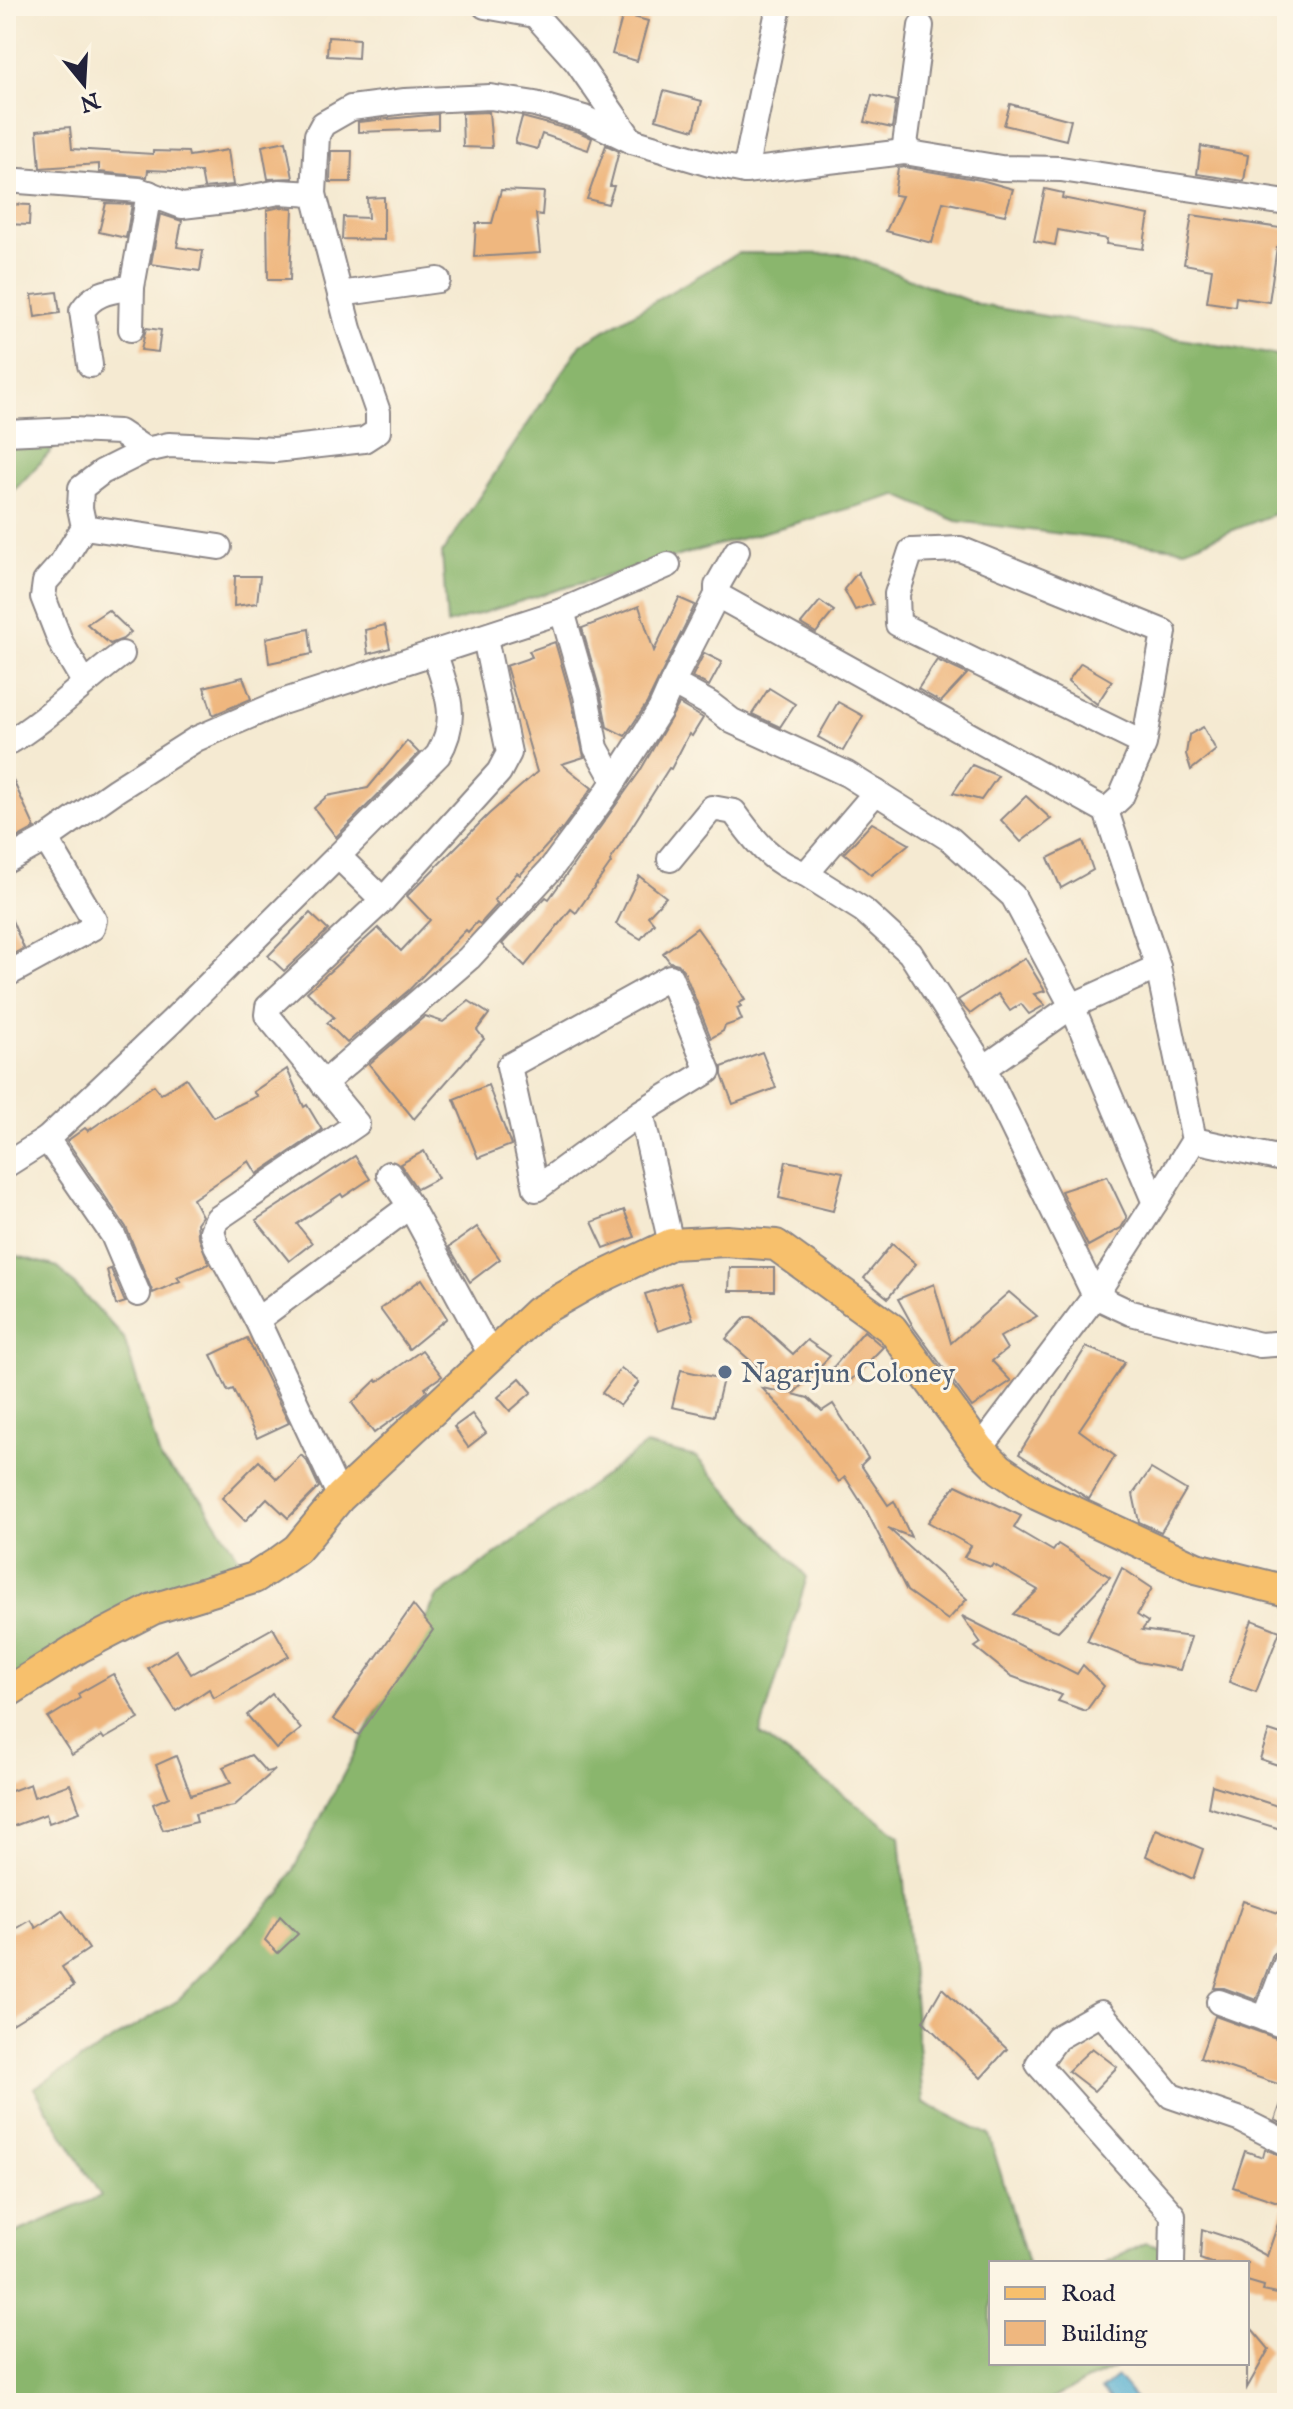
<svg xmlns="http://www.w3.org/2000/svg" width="1293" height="2409" viewBox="0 0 1293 2409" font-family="'IM FELL English',serif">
<rect width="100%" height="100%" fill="#fcf5e5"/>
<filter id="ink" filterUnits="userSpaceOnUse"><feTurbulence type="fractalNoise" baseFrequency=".0125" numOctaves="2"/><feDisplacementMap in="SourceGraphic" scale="16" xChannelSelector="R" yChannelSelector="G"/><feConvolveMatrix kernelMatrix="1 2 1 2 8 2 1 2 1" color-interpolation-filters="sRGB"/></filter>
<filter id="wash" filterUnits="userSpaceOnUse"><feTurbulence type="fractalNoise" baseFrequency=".006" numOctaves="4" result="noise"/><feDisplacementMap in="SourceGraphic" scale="32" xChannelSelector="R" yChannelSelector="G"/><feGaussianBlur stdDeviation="1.8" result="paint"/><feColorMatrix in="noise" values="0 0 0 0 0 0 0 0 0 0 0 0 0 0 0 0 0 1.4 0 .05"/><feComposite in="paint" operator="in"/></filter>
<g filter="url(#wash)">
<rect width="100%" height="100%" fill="#f5ead2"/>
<g fill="#8ab66d" stroke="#566c54" stroke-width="2">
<path d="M738,253L844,254L980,305L1287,357V509L1185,549L956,521L897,495L564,588L447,624L442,553L581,344Z"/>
<path d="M6,436L58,444L6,499Z"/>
<path d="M6,1253L58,1267L124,1338L161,1461L201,1498L245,1568L6,1697Z"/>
<path d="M646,1445L696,1457L807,1577L760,1734L900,1836L923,2102L989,2135L1028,2263H991V2363H1124L1042,2403H6V2237L101,2196L34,2088L177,2001L281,1893L437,1597Z"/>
<path d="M1145,2243L1210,2262L1104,2263Z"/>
</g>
<path fill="#51add0" stroke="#3a6886" stroke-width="2" d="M1117,2377L1139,2403H1113L1101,2390Z"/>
<g id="blocks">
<g fill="#efb77f">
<path d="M623,14L648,21L637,61L612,54Z"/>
<path d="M328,37L359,39L358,58L327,56Z"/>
<path d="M664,91L702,101L694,130L656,119Z"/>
<path d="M872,95L896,101L892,128L865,122Z"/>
<path d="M1010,104L1071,120L1066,140L1004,125Z"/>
<path d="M489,112L492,148L463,147L462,113Z"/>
<path d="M438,114V129L358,132V122Z"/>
<path d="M522,117L579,132L592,138L588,150L542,134L537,149L515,143Z"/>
<path d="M70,127L72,149L153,154V151L188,152L189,156L228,150L233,185L204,188L201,172L148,170L147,177L99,172V164L40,168L37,130Z"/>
<path d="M286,141L293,178L268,179L262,146Z"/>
<path d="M606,145L619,151L610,186H614L608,204L587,199Z"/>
<path d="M1201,146L1248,155L1244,181L1197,174Z"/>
<path d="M331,151H352L351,182H330Z"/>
<path d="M904,167L981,180L1013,189L1005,215L943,202L932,243L886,231L902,196L894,195L898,168Z"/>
<path d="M1045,189L1063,193L1062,198L1149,215L1143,249L1106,244L1107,239L1058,230L1055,245L1034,241Z"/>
<path d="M501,190L544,192L542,215L536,214L540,253L474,257L476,223H492Z"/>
<path d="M384,197V240L342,239L343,217L368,218L367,198Z"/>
<path d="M106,203L132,204L126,238L99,232Z"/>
<path d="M6,204L30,205L29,225L6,224Z"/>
<path d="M280,207L293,208L290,280H268L267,210Z"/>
<path d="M160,214L182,221L177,247L203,251L200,271L151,264Z"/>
<path d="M1192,215L1287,229V250L1277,247L1269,302L1236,297L1235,306L1207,302L1212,269L1184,264Z"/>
<path d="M57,292L60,313L35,317L32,295Z"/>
<path d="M146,328L161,330L158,352L141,350Z"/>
<path d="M858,572L873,604L855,610L844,589Z"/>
<path d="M235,576H260L257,603L234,606Z"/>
<path d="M679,598L695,605L647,703L625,736L607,727L600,691L582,628L639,606L654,651Z"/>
<path d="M820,601L834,611L816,633L801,624Z"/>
<path d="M108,610L131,632L123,639L110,644L87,624Z"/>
<path d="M385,625L390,648L368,654L365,630Z"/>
<path d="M309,629L312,654L269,663L266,638Z"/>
<path d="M555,642L571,698L584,757L562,764L592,788L562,829L520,875L517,873L494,900L498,904L480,924L477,922L468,932L466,930L409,990L347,1043L327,1023L334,1017L307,992L378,928L401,951L430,920L407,896L489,814L537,772L506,666L532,657L529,651Z"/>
<path d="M704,653L722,662L709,686L692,677Z"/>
<path d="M937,660L967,674L941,702L918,689Z"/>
<path d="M1081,663L1112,681L1097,704L1068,681Z"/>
<path d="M243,677L251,699L213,715L204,687Z"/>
<path d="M769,688L795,704L780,727L752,714Z"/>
<path d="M838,702L863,716L843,751L818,737Z"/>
<path d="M679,704L703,718L692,736L689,734L671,769L669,768L610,861L611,863L576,913L571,909L525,966L502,944L546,897L549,899L640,771Z"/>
<path d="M1203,727L1216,750L1191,770L1186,754L1189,735Z"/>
<path d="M407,741L419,753L336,837L314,808L327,796L368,788Z"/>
<path d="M6,765L35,828L6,844Z"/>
<path d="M972,765L998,776L981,800L953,793Z"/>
<path d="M1026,796L1051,819L1021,842L1001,820Z"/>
<path d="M872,823L909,844L871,875L844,853Z"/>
<path d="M1083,841L1093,870L1061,888L1048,858Z"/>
<path d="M639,876L666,897L648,916L654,923L641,939L616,924Z"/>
<path d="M6,907L24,948L6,958Z"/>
<path d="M310,913L328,930L284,971L268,956Z"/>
<path d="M697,928L732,977L745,1000L739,1003L741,1006L737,1008L742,1020L725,1026L723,1031L711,1038L684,971L678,964L670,962L663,953Z"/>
<path d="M1025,958L1045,991L1034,994L1045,1005L1029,1014L1021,1004L1010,1011L998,994L970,1014L962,1005L958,1000Z"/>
<path d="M469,1001L489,1014L477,1030L484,1039L414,1119L369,1064L425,1016L443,1022Z"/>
<path d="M762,1052L776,1088L733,1104L722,1075V1067Z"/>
<path d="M287,1069L304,1107L307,1105L322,1130L257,1174L249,1161L193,1199L202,1216L197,1223L198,1235L209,1264L177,1277L180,1281L153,1293L126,1227L67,1141L85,1128L88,1131L154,1085L161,1094L186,1078L213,1117L257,1096L253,1092Z"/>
<path d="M488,1085L511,1145L478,1158L454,1099Z"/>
<path d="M424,1151L438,1178L417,1189L400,1164Z"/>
<path d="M355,1156L370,1179L343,1197L341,1194L297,1224L312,1243L289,1261L256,1220Z"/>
<path d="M786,1161L843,1172L833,1211L779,1198Z"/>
<path d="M1107,1176L1127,1218L1121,1228L1088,1246L1061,1191Z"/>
<path d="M624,1210L635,1237L604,1248L592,1222Z"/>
<path d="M477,1227L500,1259L470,1282L449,1247Z"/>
<path d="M892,1244L916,1264L888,1298L864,1278Z"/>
<path d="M730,1268H774V1291H729Z"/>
<path d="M111,1269L124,1300L126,1302L116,1305L107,1270Z"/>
<path d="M422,1279L447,1318L409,1349L380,1309Z"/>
<path d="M680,1283L693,1319L658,1331L645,1294Z"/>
<path d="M934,1284L951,1343L1009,1292L1037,1316L1000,1337L1007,1349L992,1361L1011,1381L972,1407L914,1328L898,1299Z"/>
<path d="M746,1317H752L793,1354L807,1340L830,1356L793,1394L808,1398L822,1411L833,1404L868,1458L861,1465L888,1505L894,1501L911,1537L888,1528L967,1599L948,1620L907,1591L866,1510L845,1477L839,1482L788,1415L762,1388L787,1393L726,1339Z"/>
<path d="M864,1331L883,1347L849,1382L831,1370Z"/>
<path d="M247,1338L289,1423L257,1438L233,1389L228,1391L211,1355Z"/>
<path d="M1086,1347L1125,1362L1079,1430L1115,1456L1089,1499L1019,1454Z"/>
<path d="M422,1350L442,1376L425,1388L427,1391L409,1408L374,1433L352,1403L376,1380L377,1382Z"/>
<path d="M621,1368L639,1382L620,1406L602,1393Z"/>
<path d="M681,1370L723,1379L714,1416L672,1407Z"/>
<path d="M520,1378L532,1392L510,1411L498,1397Z"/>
<path d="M472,1414L486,1433L468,1447L454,1427Z"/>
<path d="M301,1455L307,1461L319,1487L288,1518L267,1498L245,1521L222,1498L259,1461L277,1479Z"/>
<path d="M1151,1469L1186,1490L1161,1532L1139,1522L1133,1494Z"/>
<path d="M956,1485L1021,1516L1014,1528L1053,1551L1058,1544L1110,1577L1058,1631L1013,1614L1038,1590L993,1564L991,1567L964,1557L971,1546L928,1522Z"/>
<path d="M1122,1568L1152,1588L1137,1615L1148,1622L1142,1630L1191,1637L1180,1670L1139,1662L1087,1641Z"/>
<path d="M413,1605L433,1630L359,1735L333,1719Z"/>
<path d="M962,1616L1077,1674L1083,1665L1104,1686L1086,1711L1058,1701L1062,1695L1011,1676L975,1647L981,1643Z"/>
<path d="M1252,1620L1280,1631L1256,1692L1229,1682Z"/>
<path d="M273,1628L289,1656L214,1698L209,1689L176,1711L148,1668L176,1650L191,1674Z"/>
<path d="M113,1674L139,1719L104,1739L102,1736L72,1755L48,1718L80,1698L78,1694Z"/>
<path d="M272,1694L301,1729L276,1749L247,1715Z"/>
<path d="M1269,1731L1287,1737V1768L1260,1759Z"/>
<path d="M251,1755L266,1772L275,1770L234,1806L195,1814L197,1822L163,1830L153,1804L169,1797L156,1765L176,1756L191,1795L231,1783L223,1767Z"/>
<path d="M30,1784L34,1797L70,1784L80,1812L49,1823L46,1814L6,1829V1793Z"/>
<path d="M1212,1785L1287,1809V1831L1208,1807Z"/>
<path d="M1156,1829L1203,1849L1193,1879L1146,1856Z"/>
<path d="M1243,1901L1284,1915L1279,1930L1287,1932V1946L1278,1949L1273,1955L1256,2000L1224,1988H1214Z"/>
<path d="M62,1910L89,1949L62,1967L74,1986L6,2028V1935L31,1920L36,1928Z"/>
<path d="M280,1916L298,1934L278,1953L265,1940Z"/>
<path d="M942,1988L1007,2049L981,2078L923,2021Z"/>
<path d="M1215,2016L1287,2042V2087L1200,2058Z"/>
<path d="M1092,2048L1117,2067L1094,2091L1068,2071Z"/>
<path d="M1284,2095H1287V2126L1275,2120Z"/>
<path d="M1265,2149L1287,2158V2205L1233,2187L1245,2151L1263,2157Z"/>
<path d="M1284,2206L1287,2207V2296L1263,2291L1264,2286L1247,2281V2263H1211L1200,2259L1202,2229L1239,2241L1267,2256Z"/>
<path d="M1247,2323L1269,2349L1247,2388Z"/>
</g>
</g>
</g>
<g filter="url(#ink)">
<use href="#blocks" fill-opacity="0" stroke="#8c8686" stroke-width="2"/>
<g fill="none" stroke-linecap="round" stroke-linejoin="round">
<g stroke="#8c8686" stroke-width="28">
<g id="minor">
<path d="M632,141L710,164L745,171L904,152L1001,168L1061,169L1287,203"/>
<path d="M904,152L921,26"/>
<path d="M745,171L779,6"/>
<path d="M6,180L139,190L182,206L243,199L279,192L314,194L317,135L323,124L351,108L405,101L490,97L535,104L584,118L632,141L577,62L535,15L485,6"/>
<path d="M340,294L438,280"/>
<path d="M131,329L132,287L149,193"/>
<path d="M90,365L82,311C94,292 111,291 132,287"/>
<path d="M6,433L72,430L119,432L146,450"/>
<path d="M84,527L219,547"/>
<path d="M562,611L586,695L596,748L614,780"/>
<path d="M84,682L61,643L43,597L45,582L61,564L84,527L80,508L81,488L102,472L146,450L169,445L275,450L364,440L378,431V412L349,329L314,194"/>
<path d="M672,683L717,595"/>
<path d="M6,744C49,719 82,683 122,654"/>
<path d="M876,792L806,874L863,910L910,953L984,1068L1072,1006L1155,1203L1194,1140L1158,967"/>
<path d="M1106,811L1121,797L1144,744L898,624L897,594L911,551L960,549L1164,632L1144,744"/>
<path d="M46,839L116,790L196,739L282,702L562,611L668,565"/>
<path d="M338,856L438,755C460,718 447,693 435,654"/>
<path d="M670,859L712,808L734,812C755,841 771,863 806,874"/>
<path d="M6,861L46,839L94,920L92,928L6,975"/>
<path d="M984,1068L1095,1296L1131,1313L1260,1345L1287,1343"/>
<path d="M323,1084L469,958L550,870L604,797L660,710L672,683L710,704L732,721L847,774L950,839L1013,896L1072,1006L1158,967L1106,811L717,595V586L737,551"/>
<path d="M641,1112L536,1189L509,1066L670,977L708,1071L641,1112L671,1244"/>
<path d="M1194,1140L1287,1160"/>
<path d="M6,1165L47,1139"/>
<path d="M389,1174L410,1206L491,1355"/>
<path d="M138,1294L113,1235L47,1139L171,1022L338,856L383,900L499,772L509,753L485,638"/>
<path d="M257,1320L410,1206"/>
<path d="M980,1449L1095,1296L1155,1203"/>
<path d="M340,1497L257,1320L216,1245L212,1231L217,1219L357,1124L267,1015L268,1007L383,900"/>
<path d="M1219,2002L1287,2027"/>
<path d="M1265,2019L1287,1961"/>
<path d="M1172,2263L1173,2215L1038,2064L1057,2038L1101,2013L1171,2096L1241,2120L1287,2143"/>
</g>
</g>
<g stroke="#8c8686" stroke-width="34">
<path id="major" d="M6,1693L78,1648L153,1609L254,1578L279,1562L297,1549L340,1497L538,1312L589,1283L671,1244L726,1241L776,1245L892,1329L980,1449L1000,1469L1038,1495L1196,1568L1287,1591"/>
</g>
<use href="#minor" stroke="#fff" stroke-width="24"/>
<use href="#major" stroke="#f7c06c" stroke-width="30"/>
</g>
</g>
<circle fill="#5c6f8a" stroke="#fcf5e5" stroke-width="3" cx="725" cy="1372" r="8"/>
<g text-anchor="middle" stroke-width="6" stroke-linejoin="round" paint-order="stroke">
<g font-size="28" fill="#4e5e75" stroke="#fcf5e5" text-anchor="start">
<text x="741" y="1382">Nagarjun Coloney</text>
</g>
</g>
<rect width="1293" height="2409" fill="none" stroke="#fcf5e5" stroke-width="32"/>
<rect x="989" y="2261" width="260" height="104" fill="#fcf5e5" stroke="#a5a1a1" stroke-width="2"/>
<rect x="1005" y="2287" width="40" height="12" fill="#f7c06c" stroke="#a5a1a1" stroke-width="2"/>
<text x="1061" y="2301" font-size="24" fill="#22223b">Road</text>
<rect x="1005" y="2321" width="40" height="24" fill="#efb77f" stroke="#a5a1a1" stroke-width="2"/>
<text x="1061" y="2341" font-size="24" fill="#22223b">Building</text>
<g transform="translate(84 84) rotate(162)" stroke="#fcf5e5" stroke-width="6" paint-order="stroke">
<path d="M0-6L14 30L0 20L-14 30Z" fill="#22223b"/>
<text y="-12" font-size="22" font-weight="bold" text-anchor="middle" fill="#22223b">N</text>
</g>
</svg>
